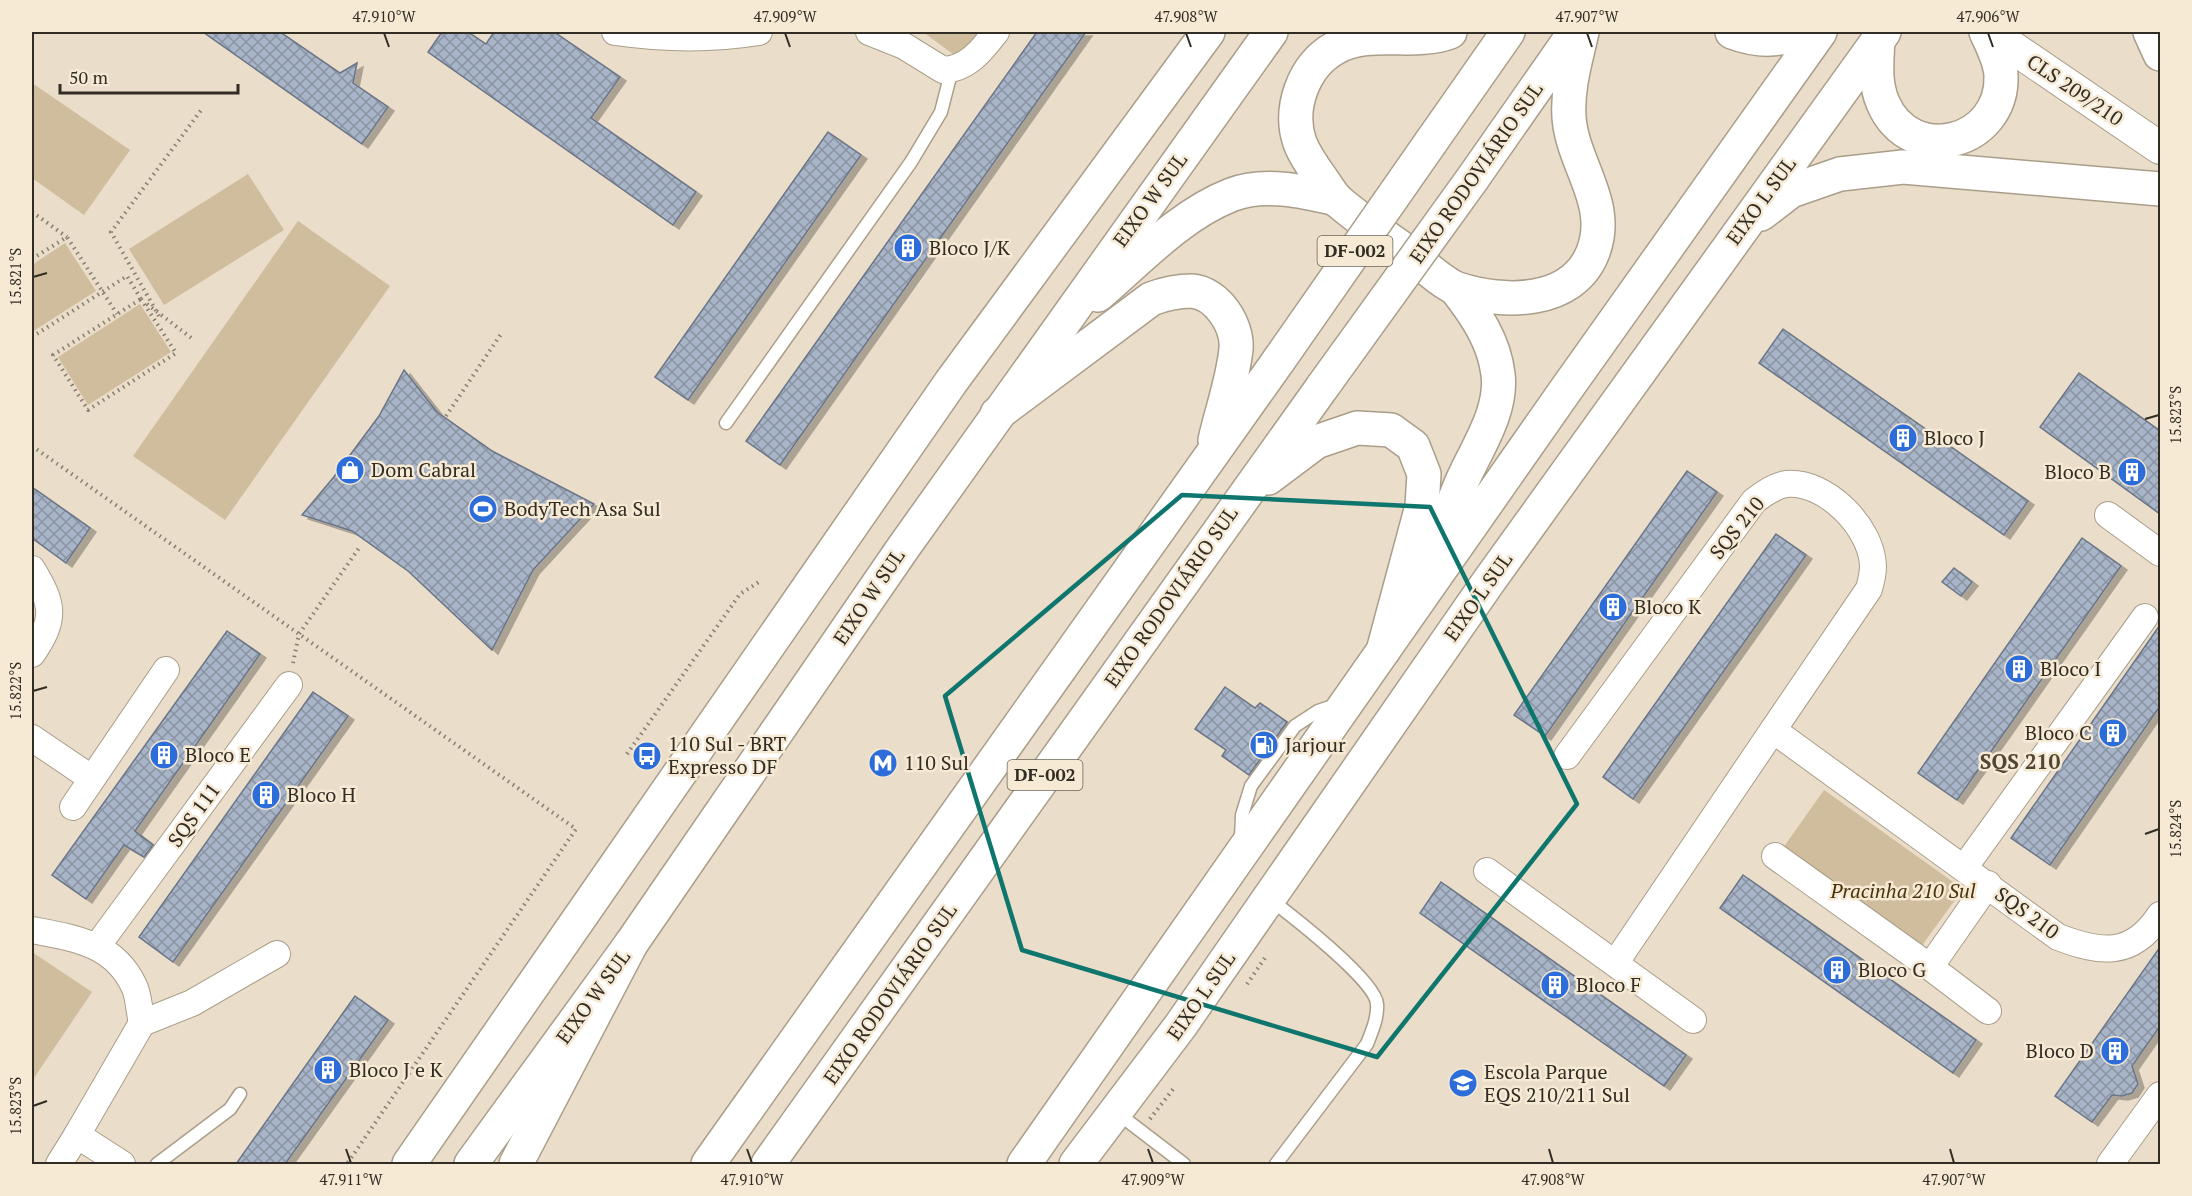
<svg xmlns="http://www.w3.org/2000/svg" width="2192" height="1196" viewBox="0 0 2192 1196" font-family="'PT Serif',serif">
<defs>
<pattern id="building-cross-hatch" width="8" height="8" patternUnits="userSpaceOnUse" patternTransform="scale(1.5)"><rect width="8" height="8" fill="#a8b4c7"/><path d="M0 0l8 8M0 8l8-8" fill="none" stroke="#8993a1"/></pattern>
<filter id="shadow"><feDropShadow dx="6" dy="4" stdDeviation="0" flood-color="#0004"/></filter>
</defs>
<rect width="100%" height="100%" fill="#eaddc9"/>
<g fill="#d0bd9d">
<path d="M923,32H982L961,60Z"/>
<path d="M32,83L130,150L84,215L32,178Z"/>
<path d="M248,174L284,230L164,305L129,249Z"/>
<path d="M298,221L390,286L225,520L133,456Z"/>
<path d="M65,243L96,291L32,332V265Z"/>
<path d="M140,304L171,352L88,405L58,357Z"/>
<path d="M1824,790L1963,889L1920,948L1783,848Z"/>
<path d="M32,952L92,992L32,1081Z"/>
</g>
<g fill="url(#building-cross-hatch)" stroke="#6a7587" stroke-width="1.5" filter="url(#shadow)">
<path d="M203,32H280L340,73L357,63L353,83L388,107L362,144Z"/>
<path d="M442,32H468L486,44L494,32H554L620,77L591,118L696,192L673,225L428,52Z"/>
<path d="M1037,32H1086L780,465L746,441Z"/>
<path d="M828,132L861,155L688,400L655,377Z"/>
<path d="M1783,329L2028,501L2004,535L1759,363Z"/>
<path d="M404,370L437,412L492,451L594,504L533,570L492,650L408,571L352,531L302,515L333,478L379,416Z"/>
<path d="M2079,373L2160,431V514L2040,427Z"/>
<path d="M1687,471L1717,492L1545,736L1514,715Z"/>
<path d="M32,487L90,528L66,563L32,538Z"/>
<path d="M1776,534L1806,555L1633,799L1603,777Z"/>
<path d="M2082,538L2121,566L1957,800L1918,773Z"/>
<path d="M1954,568L1972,582L1961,596L1942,582Z"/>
<path d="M2160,625V706L2050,865L2011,838Z"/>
<path d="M227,631L260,654L135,831L153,845L144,857L124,845L86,899L52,875Z"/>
<path d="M1225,687L1255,708L1260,703L1287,722L1249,775L1222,756L1226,750L1195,729Z"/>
<path d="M313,692L348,716L173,962L139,937Z"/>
<path d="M1743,875L1976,1040L1953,1073L1720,908Z"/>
<path d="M1441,882L1686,1055L1664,1086L1420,913Z"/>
<path d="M2160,947V1026L2132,1066L2138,1084L2132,1093L2122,1096L2112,1095L2092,1122L2055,1096Z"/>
<path d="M355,996L388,1020L285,1164H236Z"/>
</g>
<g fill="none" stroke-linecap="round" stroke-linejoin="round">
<g stroke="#aa9e8a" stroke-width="15">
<g id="service">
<path d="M726,423L911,162L941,112L952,69"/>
<path d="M1241,838L1242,815L1251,786L1295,726L1318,711L1336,705"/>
<path d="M1271,900C1292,916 1376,981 1377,1004C1378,1018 1372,1031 1367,1044L1276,1164"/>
<path d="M1116,1112L1184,1164"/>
<path d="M157,1164L230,1109L240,1094"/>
</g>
</g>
<g stroke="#aa9e8a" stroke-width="28">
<g id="minor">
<path d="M615,32C664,39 710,40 759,32"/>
<path d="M869,32L904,46L943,70C968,69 982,50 996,32"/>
<path d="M2108,515L2160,553"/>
<path d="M32,569C54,605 56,619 32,654"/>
<path d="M32,738L91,778"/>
<path d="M1567,756L1754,501C1763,494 1774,486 1786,484C1826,480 1872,528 1873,566C1873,573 1871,582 1869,589L1773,730"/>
<path d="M73,807L166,670"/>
<path d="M1775,856L1930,967L1988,884"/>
<path d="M1964,868L2145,617"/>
<path d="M1487,871L1693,1020"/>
<path d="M32,930C74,938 114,943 134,986C139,996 139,1011 142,1023"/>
<path d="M98,945L289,685"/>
<path d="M1616,962L1773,730L2058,937C2100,953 2132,958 2160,915"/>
<path d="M1930,967L1988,1011"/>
<path d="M77,1135L142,1023L192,1003L277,954"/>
<path d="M59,1164L77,1135L122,1164"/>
<path d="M2110,1164L2160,1095"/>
</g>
</g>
<g stroke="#aa9e8a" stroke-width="34">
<path id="tertiary" d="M1990,32L2160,148"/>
</g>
<g stroke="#aa9e8a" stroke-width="36">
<g id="primary">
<path d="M1732,32C1761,43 1778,40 1808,32"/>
<path d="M2150,32L2160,54"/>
<path d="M1878,39C1877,61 1874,82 1883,103C1911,168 2004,144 2001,75C2000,60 1992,45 1986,32"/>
<path d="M1761,214L1791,191L1840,174L1903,167L2160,189"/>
<path d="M1098,295C1139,260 1180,215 1231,195C1263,182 1303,191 1336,199"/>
<path d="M1434,560C1442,535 1450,510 1460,486C1474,452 1503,413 1498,374C1494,341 1476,315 1456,289"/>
<path d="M409,1164L951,382L1208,32"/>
<path d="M471,1164L631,944L903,548L1271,32"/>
<path d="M1024,1164L1565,391L1820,32"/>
<path d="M1076,1164L1181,1025L1489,581L1884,32"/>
</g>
</g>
<g stroke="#aa9e8a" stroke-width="36">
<g id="trunk">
<path d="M1450,32C1413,46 1371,28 1335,48C1303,66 1288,109 1300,143C1305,156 1313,167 1321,178C1326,185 1331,194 1337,200C1358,219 1384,235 1407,252C1420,262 1443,284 1458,289C1503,304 1573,305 1593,252C1612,203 1572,164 1569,117C1567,88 1576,59 1582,32"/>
<path d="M1431,142L1508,32"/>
<path d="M1473,178L1575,32"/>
<path d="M997,414L1151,299C1164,294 1177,291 1192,291C1217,293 1238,325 1236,349C1233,379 1222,410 1215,440"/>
<path d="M1268,478L1316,442L1357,428L1391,430L1413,446L1424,474L1422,506L1383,651"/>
<path d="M516,1164L631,944"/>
<path d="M708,1164L1279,360"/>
<path d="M768,1164L1323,386"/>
</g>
</g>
<g stroke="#877e71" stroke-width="4" stroke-dasharray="1.5 4.5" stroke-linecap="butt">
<path d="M32,212L67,237"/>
<path d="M32,259L67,237L117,314"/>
<path d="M141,299L176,353L88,410L53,355Z"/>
<path d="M147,304L194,340"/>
<path d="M159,316L111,232L202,109"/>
<path d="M32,337L127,276L141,299"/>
<path d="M446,416L501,334"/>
<path d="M32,446L576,829L347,1164"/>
<path d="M293,663L299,634L359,548"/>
<path d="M627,754L740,594L762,580"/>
<path d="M1247,984L1267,955"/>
<path d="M1150,1119L1174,1088"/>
</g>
<use href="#service" stroke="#fff" stroke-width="12"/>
<use href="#minor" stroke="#fff" stroke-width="26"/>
<use href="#tertiary" stroke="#fff" stroke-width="32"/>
<use href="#primary" stroke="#fff" stroke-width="33"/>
<use href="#trunk" stroke="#fff" stroke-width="33"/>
<g stroke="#aa9e8a" stroke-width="36" stroke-linecap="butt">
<g id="trunk-bridge">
<path d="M1279,360L1431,142"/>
<path d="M1323,386L1473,178"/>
</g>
</g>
<use href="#trunk-bridge" stroke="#fff" stroke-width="33"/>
</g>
<path fill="none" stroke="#0f766e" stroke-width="4.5" stroke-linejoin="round" d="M1182,495L1430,507L1577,804L1377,1057L1022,950L945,696Z"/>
<path fill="none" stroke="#312c24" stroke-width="2" d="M384,33L389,47M785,33L790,47M1186,33L1191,47M1587,33L1592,47M1988,33L1993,47M33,277L47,273M2145,419L2159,415M33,691L47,687M2145,834L2159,829M33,1106L47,1101M346,1149L351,1163M747,1149L752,1163M1148,1149L1153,1163M1549,1149L1553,1163M1950,1149L1954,1163"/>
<defs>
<g id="building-disc" transform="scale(1.5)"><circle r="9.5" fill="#2d6dda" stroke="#f7ead5"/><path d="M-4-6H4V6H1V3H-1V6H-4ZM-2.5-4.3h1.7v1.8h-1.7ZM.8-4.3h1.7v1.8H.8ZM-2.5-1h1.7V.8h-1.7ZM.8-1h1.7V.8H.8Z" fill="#fff"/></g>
<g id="shop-disc" transform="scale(1.5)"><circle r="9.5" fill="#2d6dda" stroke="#f7ead5"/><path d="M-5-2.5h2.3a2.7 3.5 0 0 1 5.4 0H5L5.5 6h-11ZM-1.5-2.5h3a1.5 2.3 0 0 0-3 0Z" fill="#fff"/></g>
<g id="stadium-disc" transform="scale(1.5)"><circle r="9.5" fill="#2d6dda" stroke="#f7ead5"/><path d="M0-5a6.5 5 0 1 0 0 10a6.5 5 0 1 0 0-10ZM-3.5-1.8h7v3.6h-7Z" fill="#fff"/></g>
<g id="fuel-disc" transform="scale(1.5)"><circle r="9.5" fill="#2d6dda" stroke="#f7ead5"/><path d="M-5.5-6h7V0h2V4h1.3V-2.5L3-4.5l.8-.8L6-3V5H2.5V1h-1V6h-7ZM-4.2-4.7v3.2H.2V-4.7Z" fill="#fff"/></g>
<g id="bus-disc" transform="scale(1.5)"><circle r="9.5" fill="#2d6dda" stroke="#f7ead5"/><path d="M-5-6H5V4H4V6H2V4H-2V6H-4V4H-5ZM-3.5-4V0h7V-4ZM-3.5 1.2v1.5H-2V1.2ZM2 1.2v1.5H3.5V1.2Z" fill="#fff"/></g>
<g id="metro-disc" transform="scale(1.5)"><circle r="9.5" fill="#2d6dda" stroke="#f7ead5"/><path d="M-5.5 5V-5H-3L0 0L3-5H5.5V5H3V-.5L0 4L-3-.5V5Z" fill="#fff"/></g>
<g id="school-disc" transform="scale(1.5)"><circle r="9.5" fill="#2d6dda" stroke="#f7ead5"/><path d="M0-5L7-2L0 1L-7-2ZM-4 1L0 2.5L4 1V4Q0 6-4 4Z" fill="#fff"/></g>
</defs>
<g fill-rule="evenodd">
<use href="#building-disc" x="908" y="248"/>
<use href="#building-disc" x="1903" y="438"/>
<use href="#shop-disc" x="350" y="470"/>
<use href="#building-disc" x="2132" y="472"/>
<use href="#stadium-disc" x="483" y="509"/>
<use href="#building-disc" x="1613" y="607"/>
<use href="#building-disc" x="2019" y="669"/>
<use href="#building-disc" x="2113" y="733"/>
<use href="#fuel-disc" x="1264" y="745"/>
<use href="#building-disc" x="164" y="755"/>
<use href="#bus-disc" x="647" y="756"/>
<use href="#metro-disc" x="883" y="763"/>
<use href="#building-disc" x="266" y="795"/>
<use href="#building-disc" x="1837" y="970"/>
<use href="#building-disc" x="1555" y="985"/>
<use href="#building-disc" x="2115" y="1051"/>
<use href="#building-disc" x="328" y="1070"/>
<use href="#school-disc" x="1463" y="1083"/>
</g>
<g text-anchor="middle" stroke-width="5" stroke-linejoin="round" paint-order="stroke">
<g fill="#f7ead5" stroke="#6c6559" stroke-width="1.5">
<rect x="1317.5" y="236" width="75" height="30" rx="4.5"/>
<rect x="1007.5" y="760" width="75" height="30" rx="4.5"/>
</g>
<g font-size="18" font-weight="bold" fill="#312c24">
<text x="1355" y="257">DF-002</text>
<text x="1045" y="781">DF-002</text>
</g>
<g font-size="20" fill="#312c24" stroke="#f7ead5">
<text transform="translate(2075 90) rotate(34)" y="7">CLS 209/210</text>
<text transform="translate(1476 173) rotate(-55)" y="7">EIXO RODOVIÁRIO SUL</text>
<text transform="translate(1150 200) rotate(-54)" y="7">EIXO W SUL</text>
<text transform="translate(1761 201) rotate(-54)" y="7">EIXO L SUL</text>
<text transform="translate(1737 528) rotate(-51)" y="7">SQS 210</text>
<text transform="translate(869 597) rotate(-56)" y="7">EIXO W SUL</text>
<text transform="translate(1171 597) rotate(-55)" y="7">EIXO RODOVIÁRIO SUL</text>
<text transform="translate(1478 597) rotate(-55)" y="7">EIXO L SUL</text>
<text transform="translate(194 815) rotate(-54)" y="7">SQS 111</text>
<text transform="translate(2027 913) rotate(36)" y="7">SQS 210</text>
<text transform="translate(890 994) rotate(-55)" y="7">EIXO RODOVIÁRIO SUL</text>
<text transform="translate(1201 996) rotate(-55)" y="7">EIXO L SUL</text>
<text transform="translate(593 997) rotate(-54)" y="7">EIXO W SUL</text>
</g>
<g font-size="20" fill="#312c24" stroke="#f7ead5" text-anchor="start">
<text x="929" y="255">Bloco J/K</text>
<text x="1924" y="445">Bloco J</text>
<text x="371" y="477">Dom Cabral</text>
<text x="2111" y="479" text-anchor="end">Bloco B</text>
<text x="504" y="516">BodyTech Asa Sul</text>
<text x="1634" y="614">Bloco K</text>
<text x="2040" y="676">Bloco I</text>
<text x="2092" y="740" text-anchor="end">Bloco C</text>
<text x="668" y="751">110 Sul - BRT<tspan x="668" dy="23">Expresso DF</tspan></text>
<text x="1285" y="752">Jarjour</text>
<text x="185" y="762">Bloco E</text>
<text x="904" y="770">110 Sul</text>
<text x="287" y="802">Bloco H</text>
<text x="1858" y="977">Bloco G</text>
<text x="1576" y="992">Bloco F</text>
<text x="2094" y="1058" text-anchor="end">Bloco D</text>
<text x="349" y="1077">Bloco J e K</text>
<text x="1484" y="1079">Escola Parque<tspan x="1484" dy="23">EQS 210/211 Sul</tspan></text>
</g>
<g font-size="20" font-style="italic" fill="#48330c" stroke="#f7ead5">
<text x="1903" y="898">Pracinha 210 Sul</text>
</g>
<g font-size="21" font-weight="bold" fill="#504635" stroke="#f7ead5">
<text x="2020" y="769">SQS 210</text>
</g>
</g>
<rect width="2192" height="1196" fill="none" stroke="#f7ead5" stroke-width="66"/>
<path d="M60 84v9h178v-9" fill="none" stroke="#312c24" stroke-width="3"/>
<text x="69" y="84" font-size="18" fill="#312c24" stroke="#f7ead5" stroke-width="4.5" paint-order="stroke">50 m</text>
<rect x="33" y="33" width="2126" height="1130" fill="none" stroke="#312c24" stroke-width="2"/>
<g font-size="15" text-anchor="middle" fill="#312c24">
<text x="384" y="22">47.910°W</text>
<text x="785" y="22">47.909°W</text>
<text x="1186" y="22">47.908°W</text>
<text x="1587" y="22">47.907°W</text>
<text x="1988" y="22">47.906°W</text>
<text transform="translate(16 277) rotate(-90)" y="5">15.821°S</text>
<text transform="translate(2176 415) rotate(-90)" y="5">15.823°S</text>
<text transform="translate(16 691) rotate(-90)" y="5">15.822°S</text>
<text transform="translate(2176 829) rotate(-90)" y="5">15.824°S</text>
<text transform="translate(16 1106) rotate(-90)" y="5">15.823°S</text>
<text x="351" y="1185">47.911°W</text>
<text x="752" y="1185">47.910°W</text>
<text x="1153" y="1185">47.909°W</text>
<text x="1553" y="1185">47.908°W</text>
<text x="1954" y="1185">47.907°W</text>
</g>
</svg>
